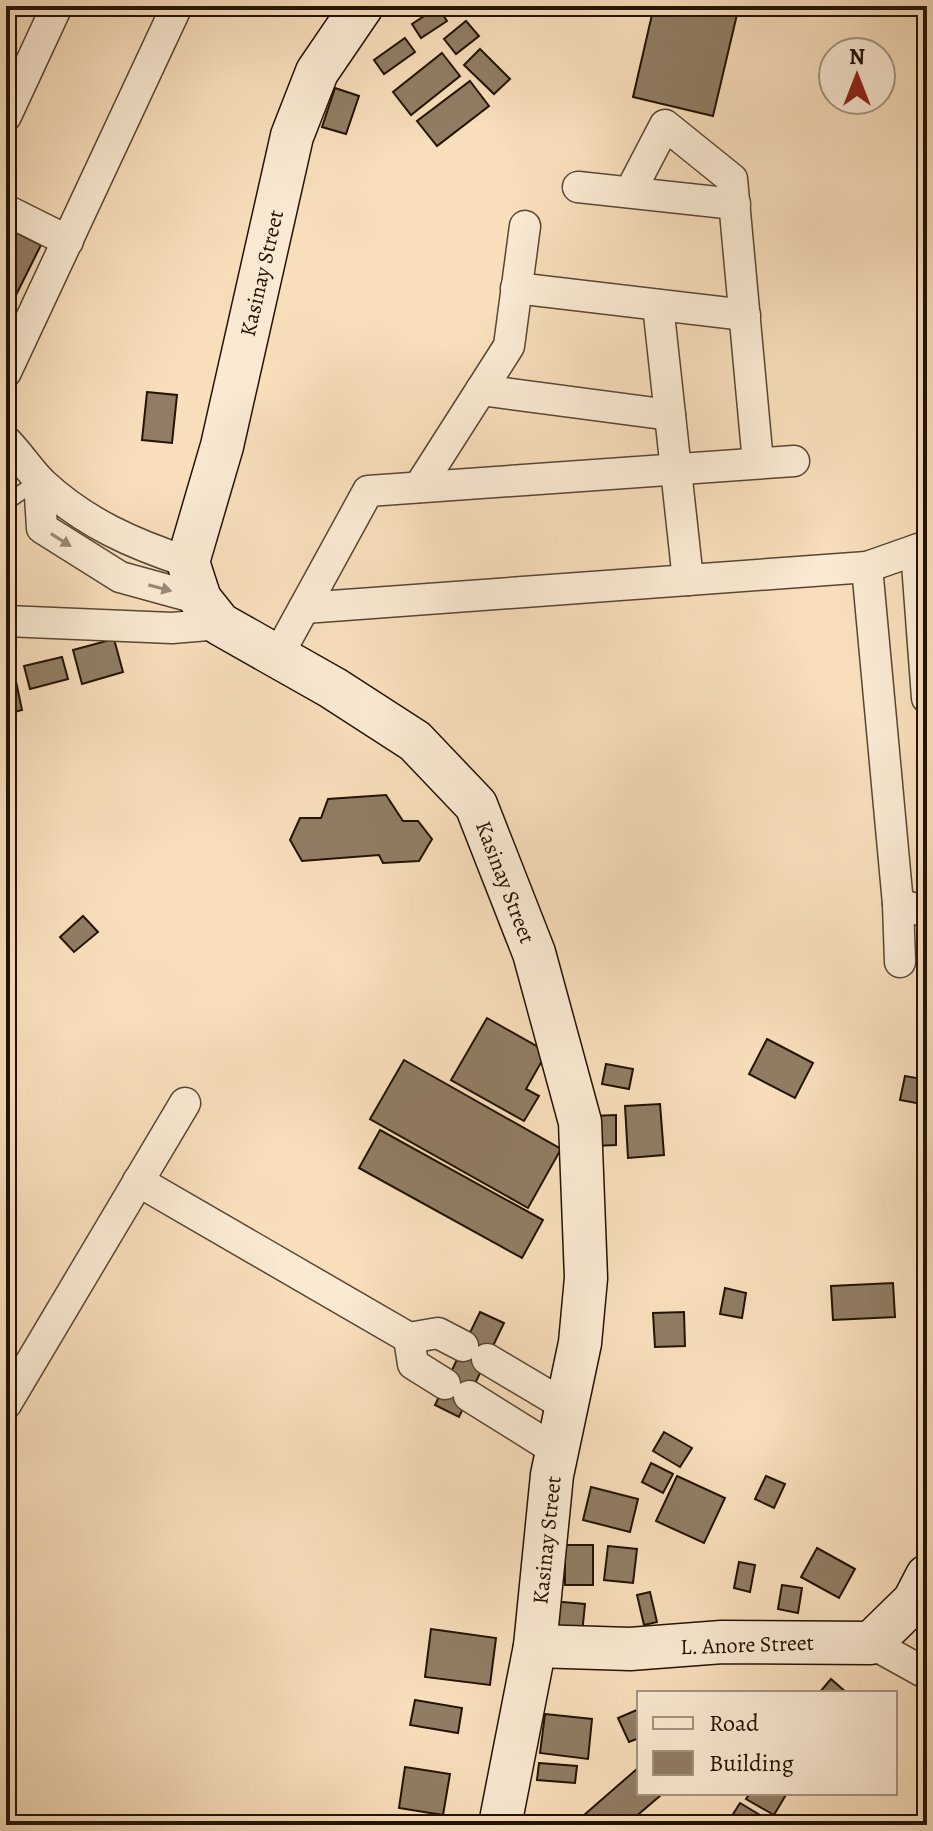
<svg xmlns="http://www.w3.org/2000/svg" width="933" height="1831" viewBox="0 0 933 1831" font-family="Alegreya,serif">
<rect width="100%" height="100%" fill="#f8debb"/>
<filter id="stains"><feTurbulence type="fractalNoise" baseFrequency=".0025" numOctaves="4"/><feColorMatrix values="0 0 0 0 .2 0 0 0 0 .09 0 0 0 0 .02 0 0 0 .5 -.17"/></filter>
<radialGradient id="worn" r=".72"><stop offset=".6" stop-color="#630" stop-opacity="0"/><stop offset="1" stop-color="#630" stop-opacity=".3"/></radialGradient>
<g fill="#917d64" stroke="#221305" stroke-width="2">
<path d="M654,6H739L713,116L633,97Z"/>
<path d="M438,7L447,21L421,38L412,24Z"/>
<path d="M466,21L479,36L456,54L444,39Z"/>
<path d="M405,38L415,52L384,74L374,60Z"/>
<path d="M480,49L510,79L494,94L464,65Z"/>
<path d="M442,53L460,76L411,115L393,92Z"/>
<path d="M470,81L489,106L437,146L417,121Z"/>
<path d="M335,88L359,96L346,134L322,127Z"/>
<path d="M15,232L41,245L6,315V251Z"/>
<path d="M147,392L177,395L172,443L142,440Z"/>
<path d="M114,639L123,672L82,684L73,650Z"/>
<path d="M62,657L68,679L30,689L24,666Z"/>
<path d="M13,667L22,710L6,714V669Z"/>
<path d="M386,795L403,821H418L432,839L419,861L383,863L379,855L302,861L290,840L300,818H321L328,799Z"/>
<path d="M83,916L98,932L74,952L60,937Z"/>
<path d="M487,1018L547,1052L526,1089L539,1096L524,1121L451,1080Z"/>
<path d="M767,1039L813,1063L795,1098L749,1074Z"/>
<path d="M404,1060L561,1149L528,1208L370,1119Z"/>
<path d="M606,1064L633,1069L629,1089L602,1084Z"/>
<path d="M905,1076L927,1080V1105L900,1100Z"/>
<path d="M660,1104L664,1155L628,1158L625,1106Z"/>
<path d="M616,1115V1145L593,1146L592,1116Z"/>
<path d="M380,1130L543,1220L522,1258L359,1168Z"/>
<path d="M893,1283L895,1317L833,1320L831,1286Z"/>
<path d="M725,1288L746,1293L742,1318L720,1314Z"/>
<path d="M480,1312L504,1323L459,1417L435,1405Z"/>
<path d="M684,1312L685,1346L655,1347L653,1313Z"/>
<path d="M664,1432L692,1448L680,1467L653,1451Z"/>
<path d="M651,1463L673,1474L663,1493L642,1482Z"/>
<path d="M677,1476L725,1498L704,1543L656,1521Z"/>
<path d="M766,1476L785,1484L774,1508L755,1499Z"/>
<path d="M591,1487L638,1499L630,1532L583,1520Z"/>
<rect x="565" y="1545" width="28" height="40"/>
<path d="M608,1546L637,1549L633,1583L604,1580Z"/>
<path d="M817,1548L855,1569L839,1598L801,1577Z"/>
<path d="M739,1562L755,1565L750,1592L734,1588Z"/>
<path d="M782,1585L802,1588L798,1613L778,1609Z"/>
<path d="M650,1592L657,1622L644,1625L637,1595Z"/>
<path d="M551,1601L585,1604L582,1634L549,1631Z"/>
<path d="M431,1629L496,1638L490,1685L425,1677Z"/>
<path d="M831,1679L847,1693H819Z"/>
<path d="M415,1700L462,1708L458,1733L410,1725Z"/>
<path d="M639,1709V1738L629,1742L618,1718Z"/>
<path d="M545,1714L592,1719L588,1759L540,1753Z"/>
<path d="M539,1763L577,1766L575,1783L537,1780Z"/>
<path d="M405,1767L450,1774L443,1815L399,1808Z"/>
<path d="M638,1768L639,1793L661,1795L626,1825H593L584,1815Z"/>
<path d="M750,1793H787L774,1815L746,1799Z"/>
<path d="M740,1803L765,1818L761,1825H740L730,1819Z"/>
</g>
<g fill="none" stroke-linecap="round" stroke-linejoin="round">
<g stroke="#584632" stroke-width="17">
<path id="lane" d="M6,503L39,480"/>
</g>
<g stroke="#584632" stroke-width="33">
<g id="street">
<path d="M6,116L57,6"/>
<path d="M578,187L735,204"/>
<path d="M630,192L665,125L732,179L758,463"/>
<path d="M6,210L68,241"/>
<path d="M516,288L745,315"/>
<path d="M658,305L688,580"/>
<path d="M6,372L177,6"/>
<path d="M481,390L670,415"/>
<path d="M6,441C19,454 29,470 42,483C85,523 133,544 188,562"/>
<path d="M39,480L42,528L120,577L200,599"/>
<path d="M419,487L509,346L525,226"/>
<path d="M916,550L927,698"/>
<path d="M867,567L898,904L900,962"/>
<path d="M304,608L867,567L927,546"/>
<path d="M6,621L172,628L220,624"/>
<path d="M277,657L368,491L794,461"/>
<path d="M898,904L927,912"/>
<path d="M138,1181L409,1338L438,1333L463,1346"/>
<path d="M409,1338L413,1364L445,1384"/>
<path d="M487,1359L566,1406"/>
<path d="M469,1396L557,1451"/>
<path d="M6,1404L185,1103"/>
<path d="M871,1643L927,1674"/>
</g>
</g>
<g stroke="#221305" stroke-width="45">
<g id="secondary">
<path d="M362,6L317,72L292,136L222,446L188,562L200,599L220,624L333,688L415,741L476,805L534,953L580,1122L586,1278L580,1343L552,1475L535,1646L500,1825"/>
<path d="M535,1646L630,1649L722,1642L871,1643L914,1601L927,1576"/>
</g>
</g>
<use href="#lane" stroke="#faead3" stroke-width="14"/>
<use href="#street" stroke="#faead3" stroke-width="30"/>
<use href="#secondary" stroke="#faead3" stroke-width="42"/>
</g>
<defs><path id="oneway-solid" d="M-6-.8H1V-3.2L6.5 0L1 3.2V.8H-6Z" transform="scale(2)"/></defs>
<g fill="#998976">
<use href="#oneway-solid" transform="translate(61 540) rotate(32)"/>
<use href="#oneway-solid" transform="translate(160 588) rotate(15)"/>
</g>
<g text-anchor="middle" stroke-width="8" stroke-linejoin="round" paint-order="stroke">
<g font-size="22" fill="#221305" stroke="#faead3">
<text transform="translate(261 273) rotate(-77)" y="8">Kasinay Street</text>
<text transform="translate(506 882) rotate(69)" y="8">Kasinay Street</text>
<text transform="translate(546 1540) rotate(-84)" y="8">Kasinay Street</text>
<text transform="translate(747 1644) rotate(-2)" y="8">L. Anore Street</text>
</g>
</g>
<rect width="933" height="1831" fill="none" stroke="#f8debb" stroke-width="32"/>
<rect x="8" y="8" width="917" height="1815" fill="none" stroke="#221305" stroke-width="4"/>
<rect x="16" y="16" width="901" height="1799" fill="none" stroke="#221305" stroke-width="2"/>
<rect x="637" y="1691" width="260" height="104" fill="#faead3" stroke="#a49481" stroke-width="2"/>
<rect x="653" y="1717" width="40" height="12" fill="#faead3" stroke="#a49481" stroke-width="2"/>
<text x="709" y="1731" font-size="24" fill="#221305">Road</text>
<rect x="653" y="1751" width="40" height="24" fill="#917d64" stroke="#a49481" stroke-width="2"/>
<text x="709" y="1771" font-size="24" fill="#221305">Building</text>
<g transform="translate(857 76)"><circle r="38" fill="#faead3" stroke="#a49481" stroke-width="2"/>
<path d="M0-6L14 30L0 20L-14 30Z" fill="#8f2418"/>
<text y="-12" font-size="22" font-weight="bold" text-anchor="middle" fill="#221305">N</text>
</g>
<rect width="100%" height="100%" filter="url(#stains)"/>
<rect width="100%" height="100%" fill="url(#worn)"/>
</svg>
